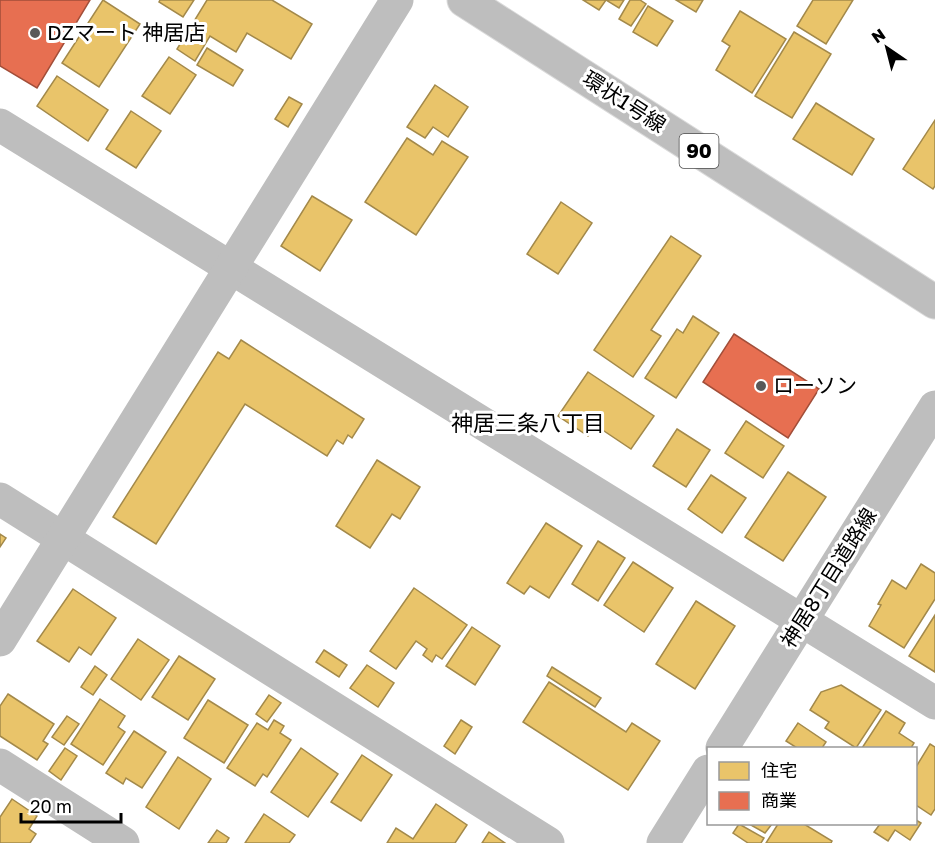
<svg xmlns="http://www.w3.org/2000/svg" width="935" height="843" viewBox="0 0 935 843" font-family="'Golos Text','Noto Sans JP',sans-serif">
<rect width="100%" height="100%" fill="#fff"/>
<g fill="#e9c46a" stroke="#a3894a" stroke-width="1.5">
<path d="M103,0L140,24L99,87L62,63Z"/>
<path d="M160,0H194L183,17L159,2Z"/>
<path d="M207,0H272L312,24L291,59L247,33L236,52L210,36L195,61L177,49Z"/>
<path d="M583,0H606L599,10Z"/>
<path d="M606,0H624L619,8Z"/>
<path d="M630,0H640L646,4L631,26L619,19Z"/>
<path d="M676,0H703L696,12Z"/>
<path d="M813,0H853L826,44L797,26Z"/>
<path d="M648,6L673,21L657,46L633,32Z"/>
<path d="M740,11L786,39L752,93L716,70L730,46L722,41Z"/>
<path d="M794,32L831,54L792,118L755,96Z"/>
<path d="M207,48L243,70L233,86L197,65Z"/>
<path d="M169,57L196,75L170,114L142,96Z"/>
<path d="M57,76L108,110L88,141L37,106Z"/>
<path d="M435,85L468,107L448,137L433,127L425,138L407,127Z"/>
<path d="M289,97L302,104L288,127L275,119Z"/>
<path d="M816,103L874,139L852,175L793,139Z"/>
<path d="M131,111L161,131L136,168L106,149Z"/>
<path d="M935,120V186L933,189L903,169Z"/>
<path d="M407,138L433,155L442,141L468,157L416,235L365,202Z"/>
<path d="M312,196L352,220L320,271L281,246Z"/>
<path d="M561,202L592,223L558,274L527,254Z"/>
<path d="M671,236L701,256L651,330L661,336L633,377L594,350Z"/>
<path d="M693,316L719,333L676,398L645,378L677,329L683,333Z"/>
<path d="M241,340L364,419L352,438L348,435L343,444L337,440L327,456L245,404L156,544L113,517L218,352L229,359Z"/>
<path d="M588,372L654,416L631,449L595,425L588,436L558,416Z"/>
<path d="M746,421L784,446L763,478L725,453Z"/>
<path d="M677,429L710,450L686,487L653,466Z"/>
<path d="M377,460L420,487L400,519L392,514L370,548L336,526Z"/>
<path d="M788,472L826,497L783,561L745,537Z"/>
<path d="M711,475L746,498L722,533L688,509Z"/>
<path d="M546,523L582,546L549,598L530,586L524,594L507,583Z"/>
<path d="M0,534L6,538L0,547Z"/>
<path d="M598,541L625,558L598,601L572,584Z"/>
<path d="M633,562L673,588L644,632L604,605Z"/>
<path d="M921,564L935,573V599L904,648L869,626L881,605L878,604L892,580L906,589Z"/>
<path d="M414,588L467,625L442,659L436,655L432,662L423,655L427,649L416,641L396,669L370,651Z"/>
<path d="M73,589L116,618L91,655L79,647L69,662L37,641Z"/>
<path d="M696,601L735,626L695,689L656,664Z"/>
<path d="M935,615V672L909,656Z"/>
<path d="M472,627L500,646L475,685L446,666Z"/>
<path d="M138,639L169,660L141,700L111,679Z"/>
<path d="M324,650L347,665L339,677L316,662Z"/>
<path d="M179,656L215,679L188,720L152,697Z"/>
<path d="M367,665L394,683L378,707L350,688Z"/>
<path d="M95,666L107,675L93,695L81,687Z"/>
<path d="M552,667L601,698L595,707L547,676Z"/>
<path d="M549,682L626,732L632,723L660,741L628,790L523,722Z"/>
<path d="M841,685L881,710L856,748L825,728L829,722L810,710L821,692Z"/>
<path d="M8,694L54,724L43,741L48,744L37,760L0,736V706Z"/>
<path d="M269,695L281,703L267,722L256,714Z"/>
<path d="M100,699L125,716L118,727L125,732L103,765L71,744Z"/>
<path d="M208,700L248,725L224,763L184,738Z"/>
<path d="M886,711L905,723L899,733L914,743L911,748H862Z"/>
<path d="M67,716L79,724L64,745L52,737Z"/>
<path d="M274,720L284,726L280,733L291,740L267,777L263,774L255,786L227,768L257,723L268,730Z"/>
<path d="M461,720L472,727L455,754L444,746Z"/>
<path d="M798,723L826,742L822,748H797L786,741Z"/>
<path d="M134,731L166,752L142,788L126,778L123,784L106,773Z"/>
<path d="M930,744L935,747V809L931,815L916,805V767Z"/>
<path d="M65,748L77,756L61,780L49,771Z"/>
<path d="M301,748L338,774L308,817L271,792Z"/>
<path d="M362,755L392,775L361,821L331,802Z"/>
<path d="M178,757L211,779L179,829L146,807Z"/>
<path d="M12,799L37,816L29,829L36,834L30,843H0V817Z"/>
<path d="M436,804L467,825L455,843H387L396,828L413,839Z"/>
<path d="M264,814L295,835L289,843H245Z"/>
<path d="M916,820L921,823L910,840L895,830L888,841L874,832L880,824H916Z"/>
<path d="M739,824L764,838L761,843H748L733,833Z"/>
<path d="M749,824H772L765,833Z"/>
<path d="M778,824H804L832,841L831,843H766Z"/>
<path d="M217,830L229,838L226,843H208Z"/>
<path d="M489,832L505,843H482Z"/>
</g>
<g fill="#e76f51" stroke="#a24e39" stroke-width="1.5">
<path d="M0,0H90L37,88L0,66Z"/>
<path d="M734,334L819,389L788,438L703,382Z"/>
</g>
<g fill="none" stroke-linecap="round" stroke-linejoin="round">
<g stroke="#dbdbdb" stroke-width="35">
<path id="primary" d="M464,0L935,302"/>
</g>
<g stroke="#bebebe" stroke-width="33">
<path d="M0,125L935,703"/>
<path d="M0,499L548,843"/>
<path d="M0,640L397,0"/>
<path d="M722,748L935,407"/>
<path d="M0,765L123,843"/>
<path d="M663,843L708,771"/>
</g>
<use href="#primary" stroke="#bebebe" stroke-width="33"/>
</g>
<g fill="#595959" stroke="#fff" stroke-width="2">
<circle cx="35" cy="33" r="6"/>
<circle cx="761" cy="386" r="6"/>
</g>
<g text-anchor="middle" stroke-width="6" stroke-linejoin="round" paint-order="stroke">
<rect fill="#fff" stroke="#4c4c4c" stroke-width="1.5" x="679.5" y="134" width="39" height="34" rx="4.5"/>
<g font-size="20" font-weight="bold" fill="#000">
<text x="699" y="158">90</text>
</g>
<g font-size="21" fill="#000" stroke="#fff" text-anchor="start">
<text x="47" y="40">DZマート 神居店</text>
<text x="773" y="393">ローソン</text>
</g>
<g font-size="21" fill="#000" stroke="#fff">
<text transform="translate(624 102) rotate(33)" y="7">環状1号線</text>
<text transform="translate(829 578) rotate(-58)" y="7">神居8丁目道路線</text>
</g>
<g font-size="22" fill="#000" stroke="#fff">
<text x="528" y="431">神居三条八丁目</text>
</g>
</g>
<rect x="707" y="747" width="210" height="78" fill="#ffffff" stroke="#999999" stroke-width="1.5"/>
<rect x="719" y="762" width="30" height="18" fill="#e9c46a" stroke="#999999" stroke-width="1.5"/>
<text x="761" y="777" font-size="18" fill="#000000">住宅</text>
<rect x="719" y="792" width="30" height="18" fill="#e76f51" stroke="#999999" stroke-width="1.5"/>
<text x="761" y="807" font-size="18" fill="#000000">商業</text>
<g transform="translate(887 48) rotate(325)" stroke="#ffffff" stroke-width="4.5" paint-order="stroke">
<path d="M0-4.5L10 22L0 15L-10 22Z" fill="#000000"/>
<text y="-9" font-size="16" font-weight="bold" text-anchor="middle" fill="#000000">N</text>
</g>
<path d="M21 813v9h100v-9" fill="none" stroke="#000000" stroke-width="3"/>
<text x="30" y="813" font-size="18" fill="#000000" stroke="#ffffff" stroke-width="4.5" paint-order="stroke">20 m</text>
</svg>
